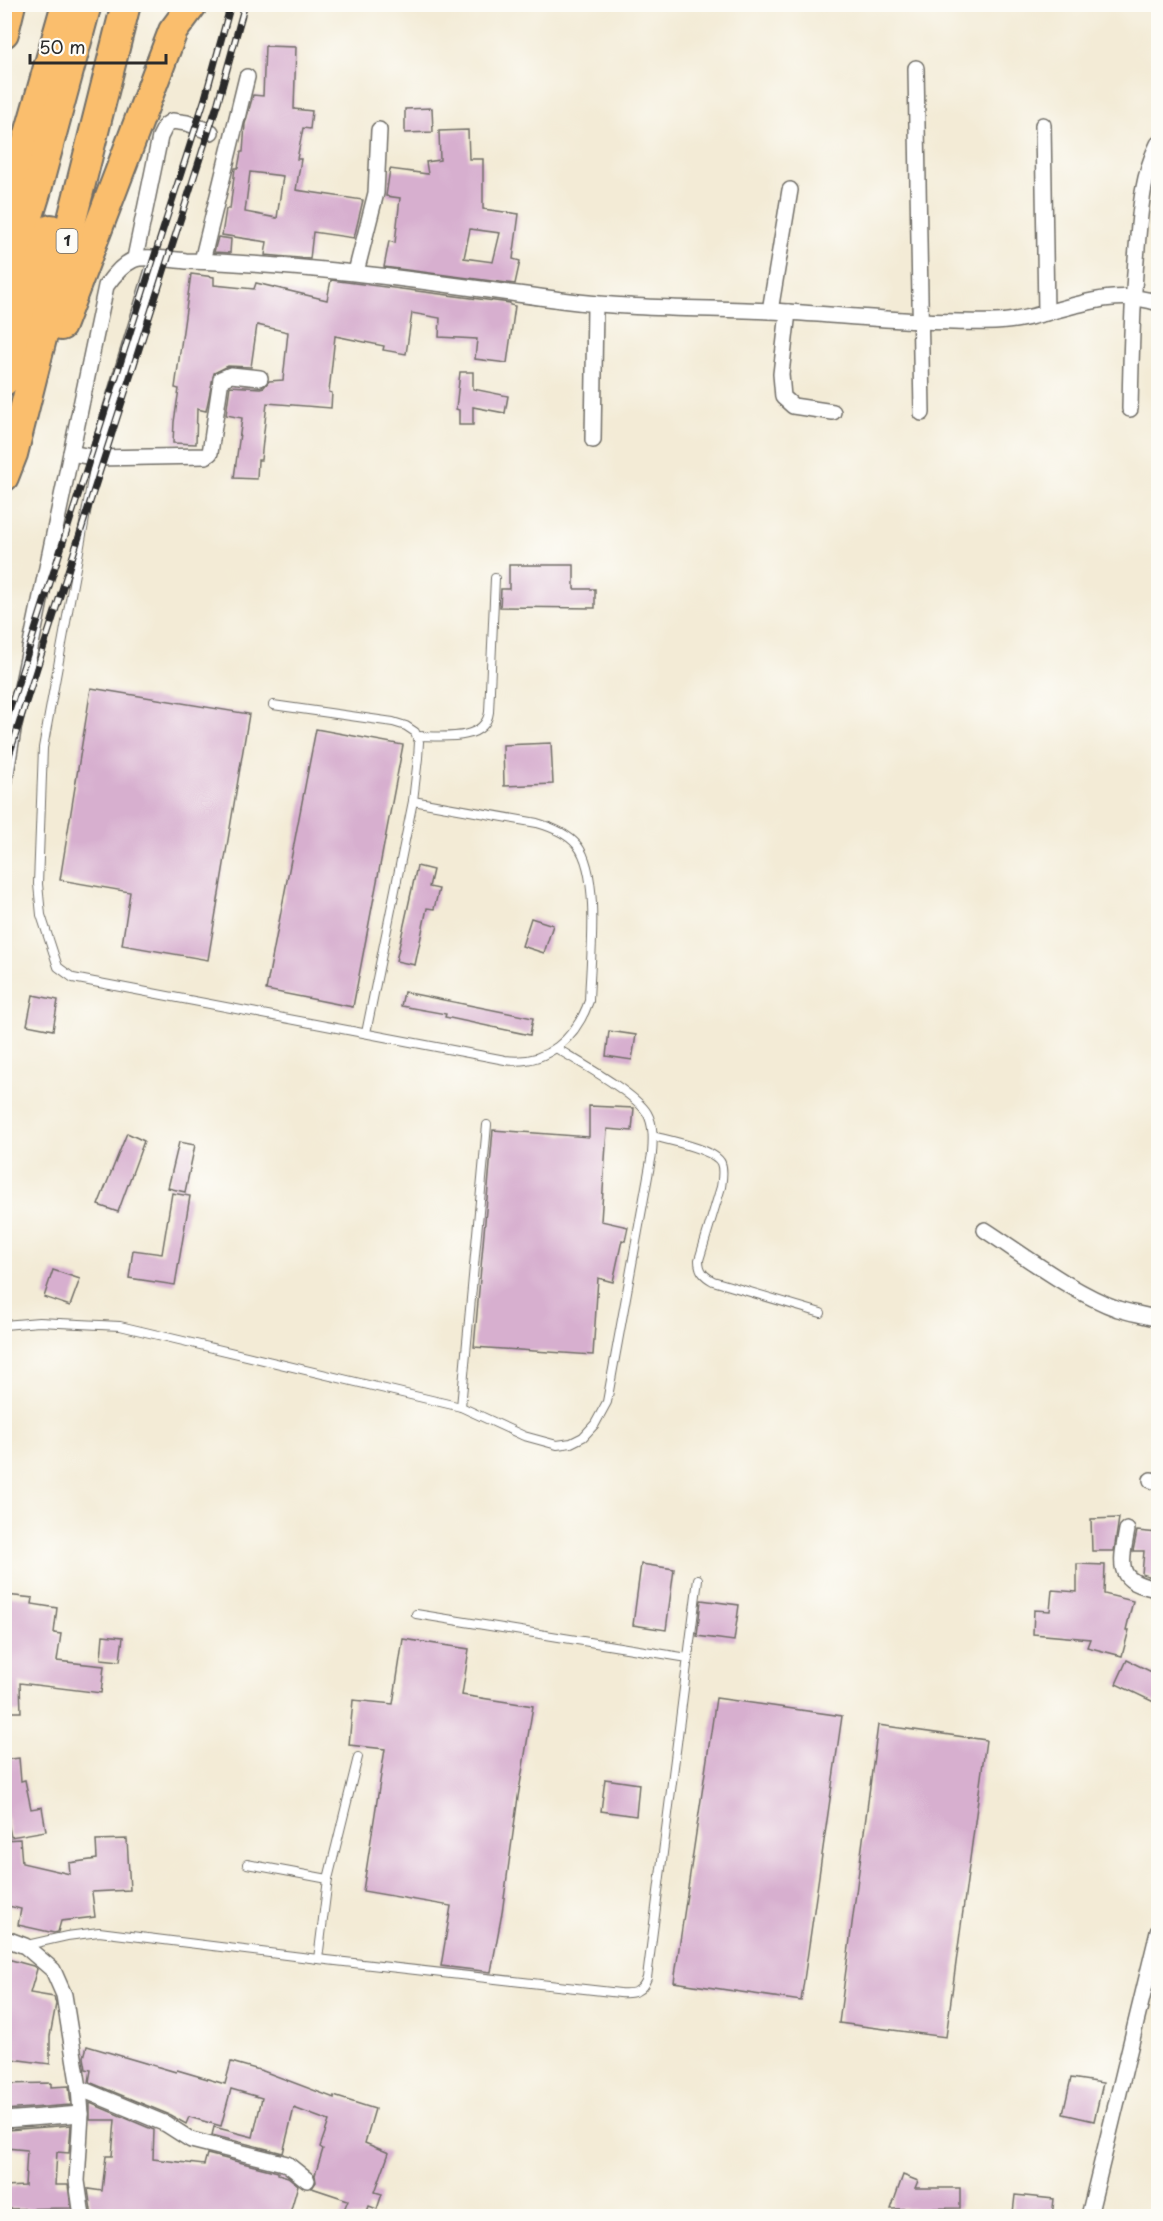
<svg xmlns="http://www.w3.org/2000/svg" width="1163" height="2221" viewBox="0 0 1163 2221" font-family="'Playpen Sans',sans-serif">
<rect width="100%" height="100%" fill="#fdfcf7"/>
<filter id="ink" filterUnits="userSpaceOnUse"><feTurbulence type="fractalNoise" baseFrequency=".0167" numOctaves="2"/><feDisplacementMap in="SourceGraphic" scale="12" xChannelSelector="R" yChannelSelector="G"/><feConvolveMatrix kernelMatrix="1 2 1 2 8 2 1 2 1" color-interpolation-filters="sRGB"/></filter>
<filter id="wash" filterUnits="userSpaceOnUse"><feTurbulence type="fractalNoise" baseFrequency=".008" numOctaves="4" result="noise"/><feDisplacementMap in="SourceGraphic" scale="24" xChannelSelector="R" yChannelSelector="G"/><feGaussianBlur stdDeviation="1.35" result="paint"/><feColorMatrix in="noise" values="0 0 0 0 0 0 0 0 0 0 0 0 0 0 0 0 0 1.4 0 .05"/><feComposite in="paint" operator="in"/></filter>
<g filter="url(#wash)">
<rect width="100%" height="100%" fill="#f3ebd6"/>
<g id="blocks">
<g fill="#d7afcf" fill-rule="evenodd">
<path d="M265,46L296,47L294,109L312,111L310,129L303,128L297,159H301L296,190L363,200L354,238L313,232L310,259L265,255L267,242L222,235L226,209H230L235,168H238L241,152H243L245,124L253,95L263,96ZM250,172L283,176L277,218L245,212Z"/>
<path d="M432,108L433,132L405,133V109Z"/>
<path d="M468,130L469,159H483V209L519,214L513,259L520,261L515,284L384,267L389,241L395,243L400,198L386,196L390,169L428,174L426,162L440,160L439,131ZM470,229L500,233L493,262L464,258Z"/>
<path d="M218,237L231,239L230,253L214,252Z"/>
<path d="M191,274L214,277V285L254,289L256,283L327,300L331,280L510,303V305L515,306L507,363L475,359L477,339L439,337L440,318L412,313L406,354L383,350L384,346L335,336L329,392L332,393L331,408L267,403L261,460H258L257,479L234,478L242,418L226,415L230,386L260,388L264,387L269,381L283,380L288,332L257,325L251,367L228,366L214,373L206,411L197,409L196,444L173,443L174,422L179,389L175,388Z"/>
<path d="M460,372H473V389L508,396L505,413L473,407V425H459V410L456,409Z"/>
<path d="M509,565H574V589H595V608L500,607L501,589H509Z"/>
<path d="M91,688L249,714L208,960L122,945L130,892L60,880Z"/>
<path d="M316,729L403,745L353,1007L266,990Z"/>
<path d="M551,743L553,784L504,786L503,745Z"/>
<path d="M417,866L433,870L429,887L439,889L434,909L427,908L415,965L396,961Z"/>
<path d="M531,918L553,925L544,953L522,946Z"/>
<path d="M404,992L533,1018L530,1035L445,1017L446,1014L401,1006Z"/>
<path d="M33,995L58,1000L53,1030L27,1025Z"/>
<path d="M609,1031L636,1035L632,1060L606,1056Z"/>
<path d="M589,1106L634,1108L632,1131L607,1129L601,1221L628,1227L625,1241L622,1240L613,1282L598,1278L593,1355L474,1347L493,1130L589,1137Z"/>
<path d="M127,1133L144,1141L118,1212L98,1205Z"/>
<path d="M179,1142L195,1145L185,1192L168,1188Z"/>
<path d="M172,1193L190,1196L175,1285L129,1278L133,1250L162,1254Z"/>
<path d="M53,1270L80,1279L70,1306L44,1297Z"/>
<path d="M1119,1518L1114,1551H1092L1091,1519Z"/>
<path d="M1137,1531L1158,1533V1579L1142,1574L1144,1551H1133Z"/>
<path d="M641,1564L674,1569L666,1630L633,1625Z"/>
<path d="M1077,1564L1105,1565L1104,1594L1133,1601L1126,1630H1129L1122,1656L1087,1647L1090,1639L1033,1634L1034,1610L1050,1611L1052,1590L1077,1592Z"/>
<path d="M6,1595L33,1598L32,1604L57,1608L54,1633L61,1634L57,1661L104,1666L101,1693L20,1683L21,1712H4Z"/>
<path d="M701,1600L739,1605L734,1641L697,1636Z"/>
<path d="M103,1635L123,1637L120,1661L101,1659Z"/>
<path d="M403,1639L469,1649L462,1695L533,1706L518,1797L502,1913L491,1972L441,1966L451,1906L363,1891L385,1749L349,1745L353,1700L393,1704Z"/>
<path d="M1127,1660L1158,1675V1704L1116,1684Z"/>
<path d="M716,1698L842,1716L801,2001L674,1982Z"/>
<path d="M878,1725L986,1740L946,2037L839,2023Z"/>
<path d="M19,1758L21,1781L25,1780L31,1809L42,1807L46,1831L11,1837L4,1803V1760Z"/>
<path d="M605,1779L639,1784L636,1816L601,1811Z"/>
<path d="M20,1839L22,1863L70,1874L69,1863L97,1859L96,1840L127,1839L130,1890L92,1892L95,1917L61,1921L58,1932L54,1933L18,1925L21,1909L4,1905V1840Z"/>
<path d="M4,1958L33,1966L37,1969L30,1993L54,1997L56,2004L50,2036V2064L4,2058Z"/>
<path d="M87,2046L176,2072L177,2070L225,2084L231,2062L263,2071L334,2098V2096L375,2109L365,2143L389,2153L375,2192L382,2194L377,2209L369,2206L365,2217H341L348,2200L312,2188L316,2182L315,2175L323,2149L320,2147L329,2121L294,2108L283,2153L212,2135L214,2127L253,2137L262,2098L231,2089L221,2126L189,2117L186,2124L170,2115L89,2082L91,2070L86,2069L84,2057Z"/>
<path d="M1071,2078L1103,2083L1094,2121L1063,2114Z"/>
<path d="M51,2083V2087L69,2086L71,2105L4,2110V2084Z"/>
<path d="M90,2103L154,2130L153,2159L204,2165L207,2154L278,2172V2174L288,2177L298,2185L290,2213L283,2211V2217H92L88,2189L102,2191L106,2156H112L115,2120H90Z"/>
<path d="M71,2125L69,2153L57,2152L55,2185H68L71,2208L4,2209V2187L25,2186L27,2150L6,2148L7,2130Z"/>
<path d="M903,2175L918,2181L915,2188H960V2208L891,2209Z"/>
<path d="M1015,2195L1054,2199L1052,2217L1013,2213Z"/>
</g>
</g>
</g>
<g filter="url(#ink)">
<use href="#blocks" fill-opacity="0" stroke="#716e67" stroke-width="1.5"/>
<g fill="none" stroke-linecap="round" stroke-linejoin="round">
<g stroke="#716e67" stroke-width="10">
<g id="service">
<path d="M96,458L43,748L38,884L41,915L58,967L73,978L505,1060C546,1066 576,1038 589,1001C590,963 601,874 577,845C567,833 551,827 537,823L413,801"/>
<path d="M273,705L393,722L406,726L415,732L419,742L418,758L413,801L366,1033"/>
<path d="M417,736C439,736 485,743 489,712L495,578"/>
<path d="M653,1136C667,1140 715,1149 721,1163C724,1170 722,1180 721,1187L699,1260C699,1271 704,1276 713,1281L821,1313"/>
<path d="M4,1325L39,1322L120,1326L461,1407L524,1436L557,1445L571,1443L583,1437L595,1424L607,1402L652,1154C653,1141 654,1125 647,1113C635,1093 577,1061 556,1048"/>
<path d="M461,1407L487,1125"/>
<path d="M416,1614L688,1658"/>
<path d="M247,1864L328,1879"/>
<path d="M27,1945L67,1936L99,1932L318,1959L620,1993C634,1994 642,1992 647,1978L698,1579"/>
<path d="M318,1959L328,1879L358,1757"/>
</g>
</g>
<g stroke="#716e67" stroke-width="18">
<g id="minor">
<path d="M916,68L922,413"/>
<path d="M1043,125L1046,313"/>
<path d="M135,258L160,137L166,125L172,121L187,123L211,132"/>
<path d="M202,261L247,77"/>
<path d="M356,272L376,193L379,130"/>
<path d="M770,311L790,190"/>
<path d="M788,312L781,374L783,397L793,406L833,412"/>
<path d="M1130,409C1131,355 1132,301 1137,248C1140,213 1142,176 1158,144"/>
<path d="M593,440L595,305"/>
<path d="M71,453L96,458L206,456L210,453L221,379L231,375L260,378"/>
<path d="M96,458L156,260"/>
<path d="M4,785L13,730L106,286C113,276 122,265 133,260C143,255 174,260 186,261C312,264 436,283 561,300C630,309 700,308 770,311C845,315 920,324 995,322C1051,320 1102,284 1158,303"/>
<path d="M985,1230C1025,1256 1073,1293 1118,1309C1131,1313 1145,1315 1158,1319"/>
<path d="M1151,1480L1158,1482"/>
<path d="M1127,1530C1120,1567 1116,1582 1158,1589"/>
<path d="M4,1938L25,1946L53,1970L64,1995L79,2088L81,2114L77,2181L82,2216"/>
<path d="M79,2088L166,2124L191,2140L287,2164L307,2180"/>
<path d="M4,2120L81,2114"/>
<path d="M1089,2216L1158,1932"/>
</g>
</g>
<g stroke="#716e67" stroke-width="32">
<g id="motorway">
<path d="M4,33L11,4"/>
<path d="M4,222L66,4"/>
<path d="M4,297L36,193L87,4"/>
<path d="M61,326L173,31L193,4"/>
<path d="M4,381L51,229"/>
<path d="M4,477L13,454L126,4"/>
</g>
</g>
<use href="#service" stroke="#fff" stroke-width="8"/>
<use href="#minor" stroke="#fff" stroke-width="15"/>
<use href="#motorway" stroke="#fabe6d" stroke-width="28"/>
<g stroke="#2b2b2b" stroke-width="7">
<g id="rail">
<path d="M4,727L205,98L231,4"/>
<path d="M4,771L218,102L245,4"/>
</g>
</g>
<use href="#rail" stroke="#fdfcf7" stroke-width="4.5" stroke-dasharray="14" stroke-linecap="butt"/>
</g>
</g>
<g text-anchor="middle" stroke-width="4.5" stroke-linejoin="round" paint-order="stroke">
<rect fill="#fdfcf7" stroke="#6a6a68" stroke-width="1.5" x="56.5" y="229" width="21" height="24" rx="4.5"/>
<g font-size="15" font-weight="bold" fill="#2b2b2b">
<text x="67" y="246">1</text>
</g>
</g>
<rect width="1163" height="2221" fill="none" stroke="#fdfcf7" stroke-width="24"/>
<path d="M30 54v9h136v-9" fill="none" stroke="#2b2b2b" stroke-width="3"/>
<text x="39" y="54" font-size="18" fill="#2b2b2b" stroke="#fdfcf7" stroke-width="4.5" paint-order="stroke">50 m</text>
</svg>
